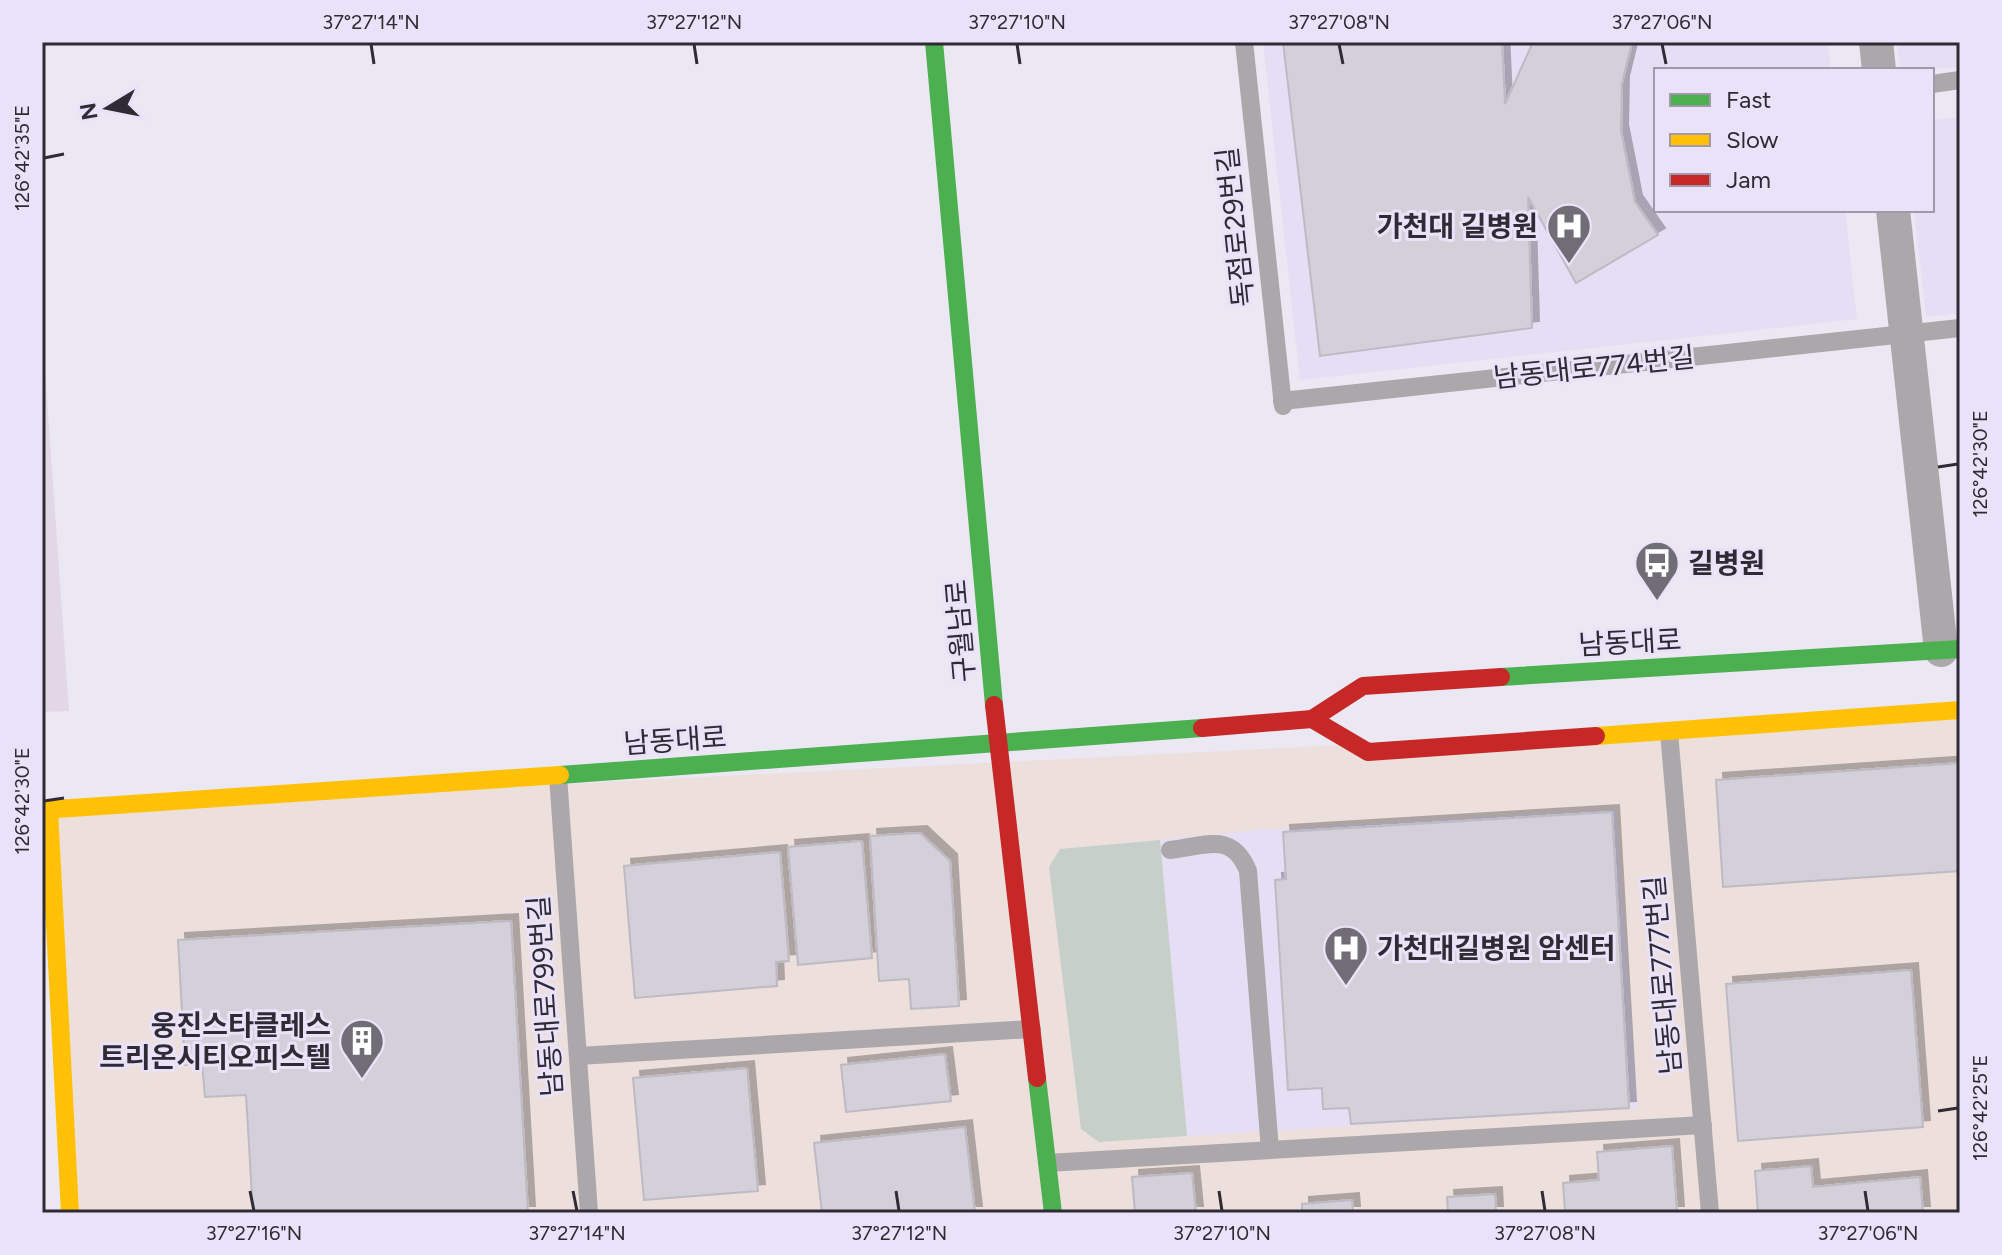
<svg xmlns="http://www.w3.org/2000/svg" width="2002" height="1255" viewBox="0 0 2002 1255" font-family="Figtree,'Noto Sans KR',sans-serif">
<defs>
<filter id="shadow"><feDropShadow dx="7" dy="-7" stdDeviation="0" flood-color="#0004"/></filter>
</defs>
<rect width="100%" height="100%" fill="#ebe7f3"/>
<path fill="#ecdfdc" d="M1960,714V1213H70L49,810Z"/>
<g fill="#e6def4">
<path d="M1263,42H1828L1831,70H1656V210H1845L1857,319L1300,380Z"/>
<path d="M1897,42H1960V67L1900,70Z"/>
<path d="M1960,117V313L1926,317L1914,210H1932V120Z"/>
<path d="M1616,809L1638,1108L1099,1142L1081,1129L1049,867L1060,849L1271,829Z"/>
</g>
<path fill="#e2d7e6" d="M42,327L69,711L42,712Z"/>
<path fill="#c7cfc9" d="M1160,840L1187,1136L1099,1142L1081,1129L1049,867L1060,849Z"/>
<g fill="#d3d0d9" stroke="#bebac4" stroke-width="2" filter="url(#shadow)">
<path d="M1283,42H1502L1505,104L1533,42H1632L1622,83L1621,131L1635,202L1658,235L1576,283L1528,197L1532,328L1320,356Z"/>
<path d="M1960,763V871L1723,887L1716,780Z"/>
<path d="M1612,812L1629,1108L1351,1124L1349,1108L1323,1109L1322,1088L1288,1090L1275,880L1286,879L1283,832Z"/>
<path d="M920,833L950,861L959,1006L911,1009L909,979L879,981L870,836Z"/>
<path d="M862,841L872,958L798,965L788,847Z"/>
<path d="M780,852L789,961L776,962L777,986L635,998L624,866Z"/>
<path d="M511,921L528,1213H253L246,1095L205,1097L202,1064L185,1065L178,940Z"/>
<path d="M1911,970L1923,1127L1738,1141L1726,984Z"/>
<path d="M945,1054L951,1101L846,1112L841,1065Z"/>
<path d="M747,1068L758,1191L644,1200L633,1078Z"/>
<path d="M965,1127L975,1213H822L814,1143Z"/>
<path d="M1672,1146L1677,1213H1565L1563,1183L1599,1180L1597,1152Z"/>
<path d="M1811,1166L1813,1187L1920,1177L1923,1213H1758L1755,1171Z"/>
<path d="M1192,1173L1196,1213H1135L1132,1177Z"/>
<path d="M1495,1194L1496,1213H1448L1447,1197Z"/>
<path d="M1352,1200L1353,1213H1302V1204Z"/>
</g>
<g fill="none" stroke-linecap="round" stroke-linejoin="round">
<g stroke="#aba7ab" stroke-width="18">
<path d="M1244,42L1283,406"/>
<path d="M1932,84L1960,80"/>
<path d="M1282,401L1960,328"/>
<path d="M1669,732L1710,1213"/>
<path d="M558,776L589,1213"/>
<path d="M1170,850C1206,846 1232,831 1248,871L1270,1150"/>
<path d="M578,1056L1032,1029"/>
<path d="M1047,1163L1703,1125"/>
</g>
<g stroke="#aba7ab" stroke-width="34">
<path d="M1876,42L1879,70"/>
<path d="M1893,210L1941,650"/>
</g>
<g stroke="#4caf50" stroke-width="18">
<path d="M934,42L994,705"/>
<path d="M1501,677L1960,649"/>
<path d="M560,775L1202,728"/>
<path d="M1037,1078L1053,1213"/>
</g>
<g stroke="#ffc107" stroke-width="18">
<path d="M1596,736L1960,710"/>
<path d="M42,810L560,775"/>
<path d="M49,810L70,1213"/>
</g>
<g stroke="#c62828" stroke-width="18">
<path d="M994,705L1037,1078"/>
<path d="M1312,719L1368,752L1596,736"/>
<path d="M1202,728L1312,719L1363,686L1501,677"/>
</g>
</g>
<path fill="none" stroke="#2e2b34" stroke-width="3" d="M371,44L374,64M694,44L697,64M1017,44L1020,64M1339,44L1343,64M1662,44L1666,64M44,158L64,154M1938,467L1958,464M44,801L64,798M1938,1111L1958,1108M250,1191L254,1211M573,1191L577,1211M896,1191L899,1211M1219,1191L1222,1211M1542,1191L1545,1211M1865,1191L1868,1211"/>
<defs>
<g id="hospital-pin" transform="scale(2.3)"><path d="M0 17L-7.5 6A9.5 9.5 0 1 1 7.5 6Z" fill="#706d77" stroke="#eae2f8"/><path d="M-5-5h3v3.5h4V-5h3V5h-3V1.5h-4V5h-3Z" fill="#fff"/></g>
<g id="bus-pin" transform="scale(2.3)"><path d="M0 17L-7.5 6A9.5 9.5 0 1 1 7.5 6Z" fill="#706d77" stroke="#eae2f8"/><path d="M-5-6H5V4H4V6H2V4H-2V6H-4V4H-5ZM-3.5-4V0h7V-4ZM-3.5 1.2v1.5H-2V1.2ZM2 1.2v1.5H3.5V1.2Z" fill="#fff"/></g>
<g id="building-pin" transform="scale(2.3)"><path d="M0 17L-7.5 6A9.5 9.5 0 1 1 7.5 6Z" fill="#706d77" stroke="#eae2f8"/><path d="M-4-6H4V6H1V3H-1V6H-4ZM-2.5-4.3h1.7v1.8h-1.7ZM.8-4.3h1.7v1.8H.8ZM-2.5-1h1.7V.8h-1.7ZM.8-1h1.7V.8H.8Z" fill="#fff"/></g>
</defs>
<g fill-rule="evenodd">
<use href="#hospital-pin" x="1569" y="226"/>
<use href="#bus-pin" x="1657" y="563"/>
<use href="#hospital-pin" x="1346" y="948"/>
<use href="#building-pin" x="362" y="1041"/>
</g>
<g text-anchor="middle" stroke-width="6" stroke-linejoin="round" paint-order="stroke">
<g font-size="28" font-weight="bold" fill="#2e2b34" stroke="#eae2f8" text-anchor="end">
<text x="1538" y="236">가천대 길병원</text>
<text x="1688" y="573" text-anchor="start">길병원</text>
<text x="1377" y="958" text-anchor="start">가천대길병원 암센터</text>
<text x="331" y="1035">웅진스타클레스<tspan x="331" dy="32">트리온시티오피스텔</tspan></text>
</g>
<g font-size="28" fill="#2e2b34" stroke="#eae2f8">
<text transform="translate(1235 227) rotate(-96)" y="10">독점로29번길</text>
<text transform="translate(1594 367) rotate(-6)" y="10">남동대로774번길</text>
<text transform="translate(960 631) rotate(-95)" y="10">구월남로</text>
<text transform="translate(1630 642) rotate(-3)" y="10">남동대로</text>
<text transform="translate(675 740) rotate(-4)" y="10">남동대로</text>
<text transform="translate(1662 975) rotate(-95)" y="10">남동대로777번길</text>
<text transform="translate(545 996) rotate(-94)" y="10">남동대로799번길</text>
</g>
</g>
<rect width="2002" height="1255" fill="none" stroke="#eae2f8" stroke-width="88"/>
<rect x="1654" y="68" width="280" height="144" fill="#eae2f8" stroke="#9f99aa" stroke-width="2"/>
<rect x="1670" y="94" width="40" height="12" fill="#4caf50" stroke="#9f99aa" stroke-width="2"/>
<text x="1726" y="108" font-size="24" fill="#2e2b34">Fast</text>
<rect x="1670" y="134" width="40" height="12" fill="#ffc107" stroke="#9f99aa" stroke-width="2"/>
<text x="1726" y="148" font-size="24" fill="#2e2b34">Slow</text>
<rect x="1670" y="174" width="40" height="12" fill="#c62828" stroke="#9f99aa" stroke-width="2"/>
<text x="1726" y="188" font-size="24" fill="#2e2b34">Jam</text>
<g transform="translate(108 108) rotate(260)" stroke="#eae2f8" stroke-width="6" paint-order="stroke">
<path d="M0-6L14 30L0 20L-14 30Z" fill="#2e2b34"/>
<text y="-12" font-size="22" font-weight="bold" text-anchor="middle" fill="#2e2b34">N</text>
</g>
<rect x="44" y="44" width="1914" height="1167" fill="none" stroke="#2e2b34" stroke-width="3"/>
<g font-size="20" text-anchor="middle" fill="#2e2b34">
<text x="371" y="29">37°27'14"N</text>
<text x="694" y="29">37°27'12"N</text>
<text x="1017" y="29">37°27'10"N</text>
<text x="1339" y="29">37°27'08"N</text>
<text x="1662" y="29">37°27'06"N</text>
<text transform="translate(22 158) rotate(-90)" y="7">126°42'35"E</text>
<text transform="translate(1980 464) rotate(-90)" y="7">126°42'30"E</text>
<text transform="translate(22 801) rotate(-90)" y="7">126°42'30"E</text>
<text transform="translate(1980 1108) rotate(-90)" y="7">126°42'25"E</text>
<text x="254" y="1240">37°27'16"N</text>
<text x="577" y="1240">37°27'14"N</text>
<text x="899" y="1240">37°27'12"N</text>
<text x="1222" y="1240">37°27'10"N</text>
<text x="1545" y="1240">37°27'08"N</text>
<text x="1868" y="1240">37°27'06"N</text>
</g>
</svg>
